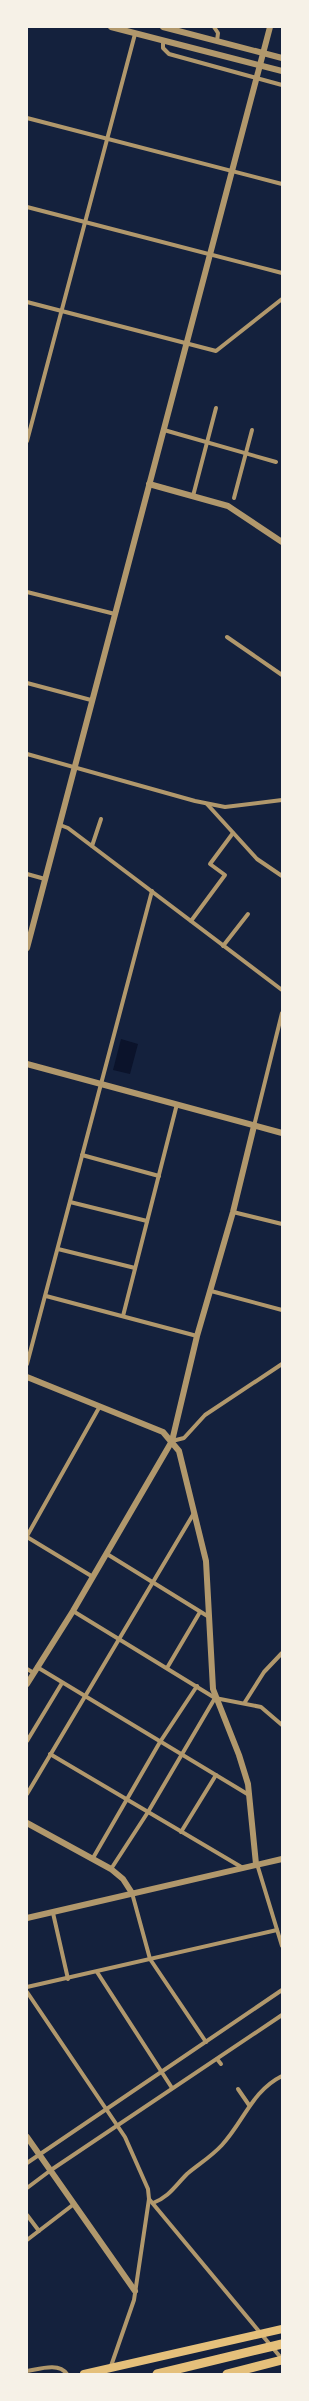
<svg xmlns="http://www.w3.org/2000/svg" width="309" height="2401" viewBox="0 0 309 2401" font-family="'DejaVu Sans',sans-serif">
<rect width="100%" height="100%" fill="#14213d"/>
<path fill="#0b132b" d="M121,1039L138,1044L130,1074L113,1070Z"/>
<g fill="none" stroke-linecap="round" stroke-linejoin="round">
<g stroke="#b1986c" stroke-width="4">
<path d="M214,27L218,33L217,41"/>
<path d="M163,41V48L169,54L282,85"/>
<path d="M27,118L282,184"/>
<path d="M27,207L282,273"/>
<path d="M27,302L216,351L282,299"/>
<path d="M164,430L276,462"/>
<path d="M27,441L135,34"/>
<path d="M193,496L216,408"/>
<path d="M234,498L252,430"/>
<path d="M27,592L115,614"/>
<path d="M227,637L282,675"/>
<path d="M27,683L91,700"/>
<path d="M27,754L195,801L225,807L282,800"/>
<path d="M207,804L257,859L282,876"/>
<path d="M60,825L68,828L282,990"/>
<path d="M92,846L101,819"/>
<path d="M27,874L45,879"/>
<path d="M191,921L225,875L210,864L233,833"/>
<path d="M223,946L248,914"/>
<path d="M254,1126L282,1013"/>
<path d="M82,1155L159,1176"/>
<path d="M70,1202L147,1221"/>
<path d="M233,1212L282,1224"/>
<path d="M58,1249L135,1268"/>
<path d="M211,1291L282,1310"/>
<path d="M46,1296L197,1336"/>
<path d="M123,1316L177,1104"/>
<path d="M27,1364L152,891"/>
<path d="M172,1441L184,1438L205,1415L282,1364"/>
<path d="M27,1536L100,1406"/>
<path d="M27,1537L93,1577"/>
<path d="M107,1554L209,1617"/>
<path d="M73,1611L215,1698L261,1707L282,1725"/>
<path d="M37,1667L249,1795"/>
<path d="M167,1668L200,1612"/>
<path d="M27,1669L34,1673"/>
<path d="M245,1702L264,1672L282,1653"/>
<path d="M27,1741L62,1683"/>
<path d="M50,1754L243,1868"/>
<path d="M27,1794L194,1513"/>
<path d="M181,1832L216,1775"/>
<path d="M93,1858L160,1742L197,1686"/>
<path d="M257,1864L282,1946"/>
<path d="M111,1869L148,1812L215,1698"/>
<path d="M132,1893L150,1959L206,2042"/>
<path d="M53,1913L68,1979"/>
<path d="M97,1972L172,2088"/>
<path d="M27,1987L277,1930"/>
<path d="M27,1992L125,2137L148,2189L149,2199L134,2300L111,2366"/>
<path d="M217,2059L221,2064"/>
<path d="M238,2089L249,2105"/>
<path d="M27,2163L282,1990"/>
<path d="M27,2188L51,2170L282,2015"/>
<path d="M149,2199L282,2359"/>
<path d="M153,2203C169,2197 175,2186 187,2174C199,2164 212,2156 222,2145C244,2121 252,2091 282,2076"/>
<path d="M27,2215L39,2231"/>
<path d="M27,2240L74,2204"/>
<path d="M27,2371C39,2369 59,2362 67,2374"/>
</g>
<g stroke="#b1986c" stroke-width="6">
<path d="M111,27L282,71"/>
<path d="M163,27L282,58"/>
<path d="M149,484L228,506L282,542"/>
<path d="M27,948L270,27"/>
<path d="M27,1064L282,1133"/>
<path d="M27,1377L163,1432L179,1451L206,1561L213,1689L239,1755L248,1784L256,1864"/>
<path d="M27,1684L73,1611L172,1441L197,1336L233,1212L254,1126"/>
<path d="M27,1823L111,1869L123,1879L132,1893"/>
<path d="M27,1918L282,1859"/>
<path d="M27,2137L135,2291"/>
</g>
<path stroke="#e5c07b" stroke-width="8" d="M84,2374L282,2329"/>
<g stroke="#e5c07b" stroke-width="9">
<path d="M157,2374L282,2344"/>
<path d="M227,2374L282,2360"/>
</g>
</g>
<rect width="309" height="2401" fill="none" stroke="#f6f1e7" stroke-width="56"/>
</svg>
